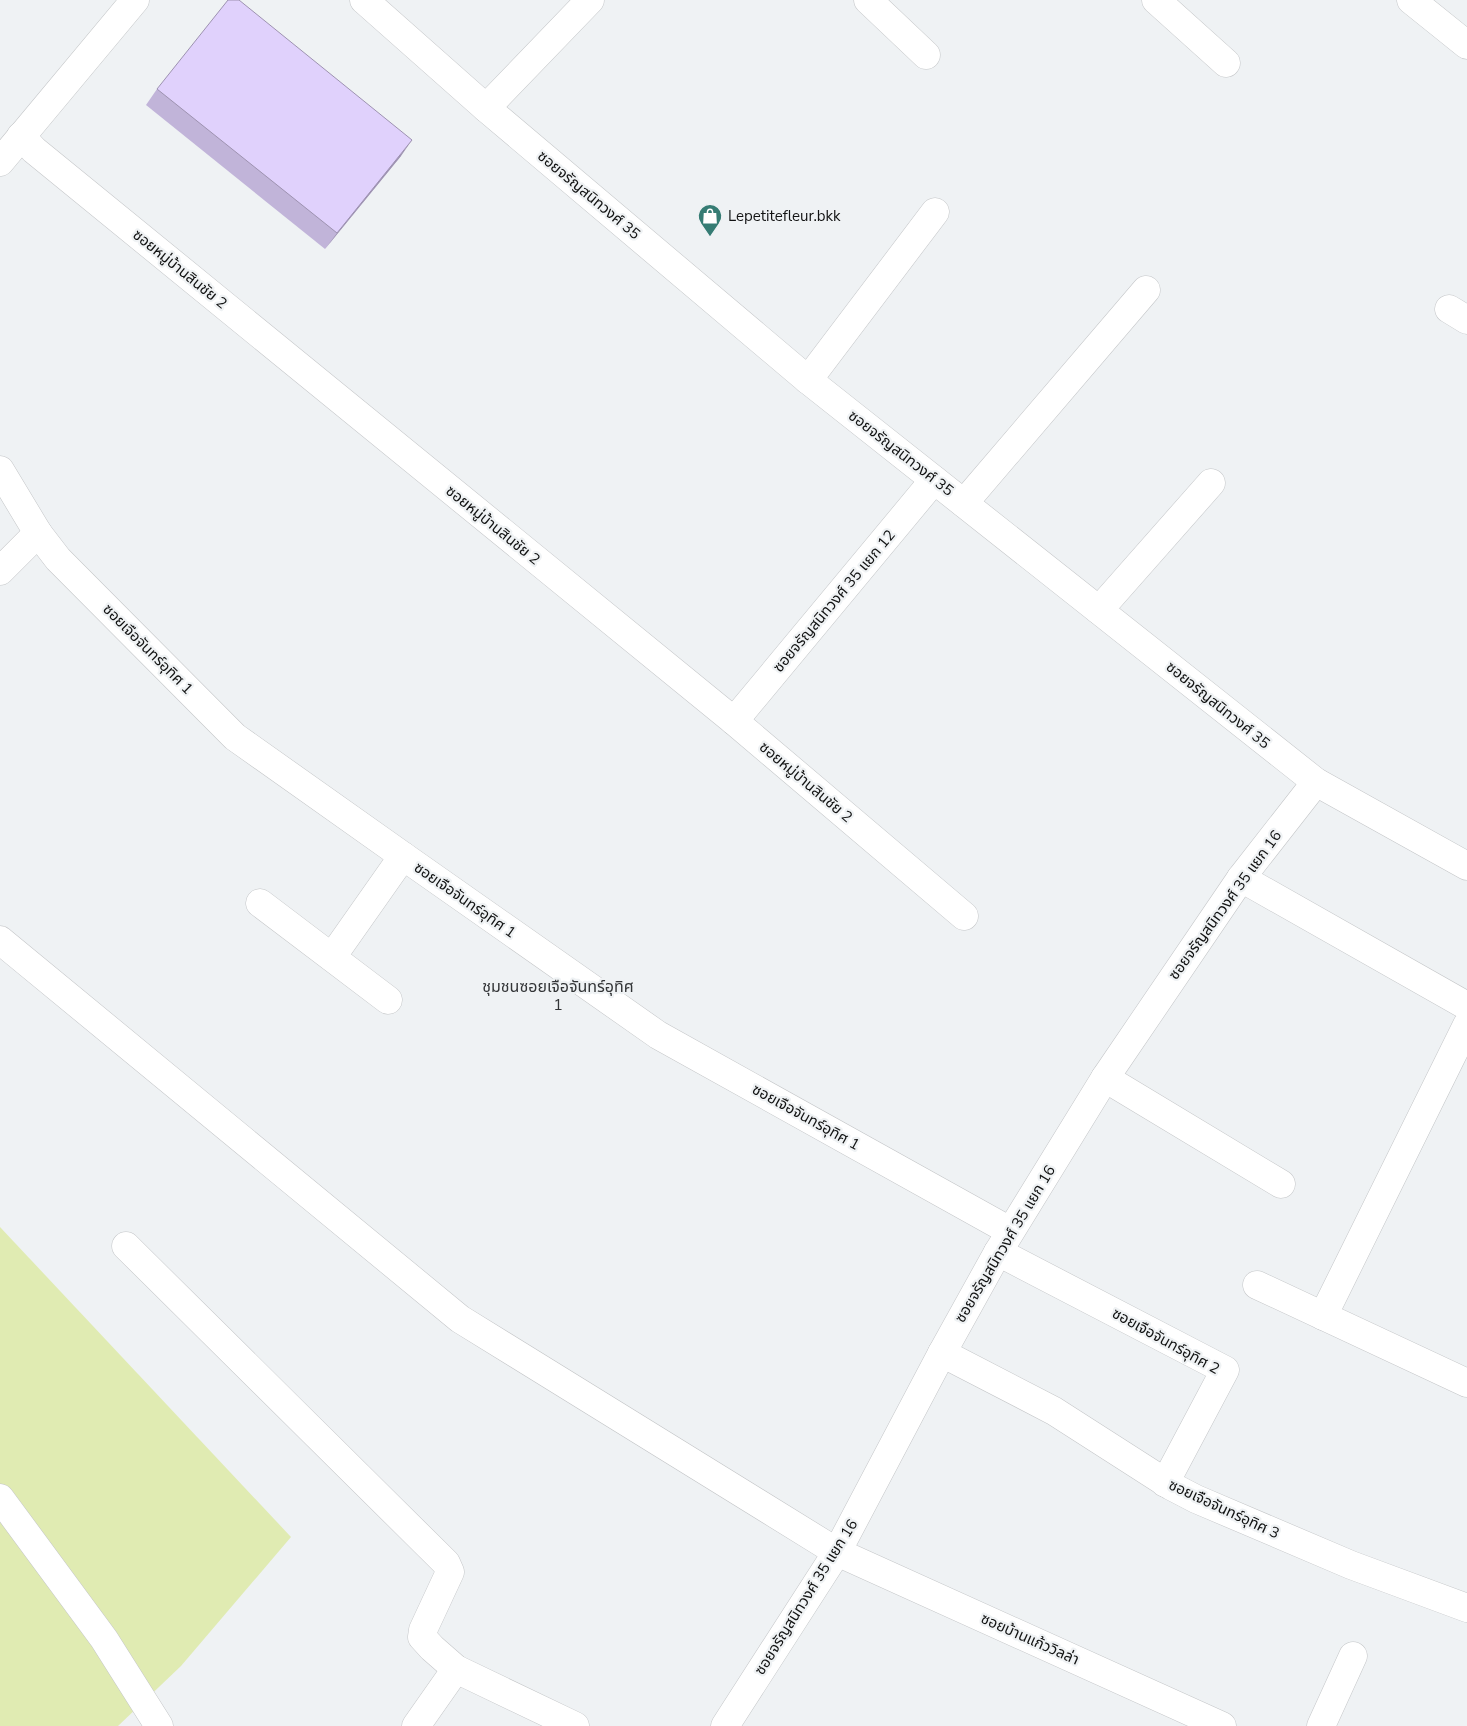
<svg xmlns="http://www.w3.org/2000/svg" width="1467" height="1726" viewBox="0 0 1467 1726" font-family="'Nunito Sans','Noto Sans Thai',sans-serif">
<rect width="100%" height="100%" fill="#eff2f4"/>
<path fill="#e0ebb2" d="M0,1227L291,1537L181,1666L118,1726H0Z"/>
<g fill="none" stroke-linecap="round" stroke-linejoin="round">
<g stroke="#c4c6c8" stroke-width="29">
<g id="minor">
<path d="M364,0L486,108L808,380L1316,782L1467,866"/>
<path d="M868,0L926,55"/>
<path d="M1156,0L1226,63"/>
<path d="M1411,0L1467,45"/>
<path d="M486,108L590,0"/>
<path d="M21,136L34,150L734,721L964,916"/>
<path d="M0,162L135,0"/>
<path d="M1449,309L1467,320"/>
<path d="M808,380L935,212"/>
<path d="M0,470L38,533L58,559L235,737L403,856L658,1035L1010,1231"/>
<path d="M964,503L1146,290"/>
<path d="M0,571L38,533"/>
<path d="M1099,610L1211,483"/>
<path d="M734,721L934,480"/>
<path d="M1241,878L1467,1006"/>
<path d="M260,903L388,1000"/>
<path d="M0,940L460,1319L837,1552L1222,1726"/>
<path d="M332,957L403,856"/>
<path d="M1105,1078L1281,1184"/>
<path d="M126,1246L446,1563L450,1572L423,1630L422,1637L432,1648L456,1669L575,1726"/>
<path d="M998,1252L1225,1370L1165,1483"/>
<path d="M1257,1285L1467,1383"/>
<path d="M1323,1316L1467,1025"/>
<path d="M942,1353L1054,1411L1171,1486L1196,1499L1351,1565L1467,1608"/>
<path d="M0,1498L104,1639L159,1726"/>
<path d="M416,1726L456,1669"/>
<path d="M725,1726L837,1552L942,1353L998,1252L1105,1078L1241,878L1316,782"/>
<path d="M1321,1726L1353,1656"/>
</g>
</g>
<use href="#minor" stroke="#fff" stroke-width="28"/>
</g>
<path fill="#c1b4d9" d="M157,89L401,156L325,249L146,105Z"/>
<path fill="#9d92b0" d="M412,140L401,156L325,249L337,233Z"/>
<path fill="#e0d1fc" stroke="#9d92b0" d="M228,0H239L412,140L337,233L157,89Z"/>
<defs>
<g id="shop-pin" transform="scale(1.25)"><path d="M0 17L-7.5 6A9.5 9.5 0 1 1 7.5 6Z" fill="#367c74" stroke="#eff2f4"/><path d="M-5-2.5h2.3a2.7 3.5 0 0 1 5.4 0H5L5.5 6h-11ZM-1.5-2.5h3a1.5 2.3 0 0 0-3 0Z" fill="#fff"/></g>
</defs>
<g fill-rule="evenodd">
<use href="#shop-pin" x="710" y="216"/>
</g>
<g text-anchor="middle" stroke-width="4.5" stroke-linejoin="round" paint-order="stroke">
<g font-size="15" fill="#111212" stroke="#eff2f4">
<text transform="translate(589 195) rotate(40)" y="5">ซอยจรัญสนิทวงศ์ 35</text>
<text transform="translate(180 269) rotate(39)" y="5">ซอยหมู่บ้านสินชัย 2</text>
<text transform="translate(901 453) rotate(38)" y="5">ซอยจรัญสนิทวงศ์ 35</text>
<text transform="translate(493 525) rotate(39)" y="5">ซอยหมู่บ้านสินชัย 2</text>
<text transform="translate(834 601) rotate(-50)" y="5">ซอยจรัญสนิทวงศ์ 35 แยก 12</text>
<text transform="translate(148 649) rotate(45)" y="5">ซอยเจือจันทร์อุทิศ 1</text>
<text transform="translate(1218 705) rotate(39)" y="5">ซอยจรัญสนิทวงศ์ 35</text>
<text transform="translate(806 782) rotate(40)" y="5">ซอยหมู่บ้านสินชัย 2</text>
<text transform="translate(465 900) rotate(35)" y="5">ซอยเจือจันทร์อุทิศ 1</text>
<text transform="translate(1225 905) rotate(-54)" y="5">ซอยจรัญสนิทวงศ์ 35 แยก 16</text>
<text transform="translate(806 1117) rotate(29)" y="5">ซอยเจือจันทร์อุทิศ 1</text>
<text transform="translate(1005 1244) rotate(-59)" y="5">ซอยจรัญสนิทวงศ์ 35 แยก 16</text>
<text transform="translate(1166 1341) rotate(29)" y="5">ซอยเจือจันทร์อุทิศ 2</text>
<text transform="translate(1224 1509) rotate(25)" y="5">ซอยเจือจันทร์อุทิศ 3</text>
<text transform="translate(806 1597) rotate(-58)" y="5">ซอยจรัญสนิทวงศ์ 35 แยก 16</text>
<text transform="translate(1030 1639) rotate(24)" y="5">ซอยบ้านแก้ววิลล่า</text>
</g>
<g font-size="15" fill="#111212" stroke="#eff2f4" text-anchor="start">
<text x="728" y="221">Lepetitefleur.bkk</text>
</g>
<g font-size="16" fill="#333537" stroke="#eff2f4">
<text x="558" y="992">ชุมชนซอยเจือจันทร์อุทิศ<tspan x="558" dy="18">1</tspan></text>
</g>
</g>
</svg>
